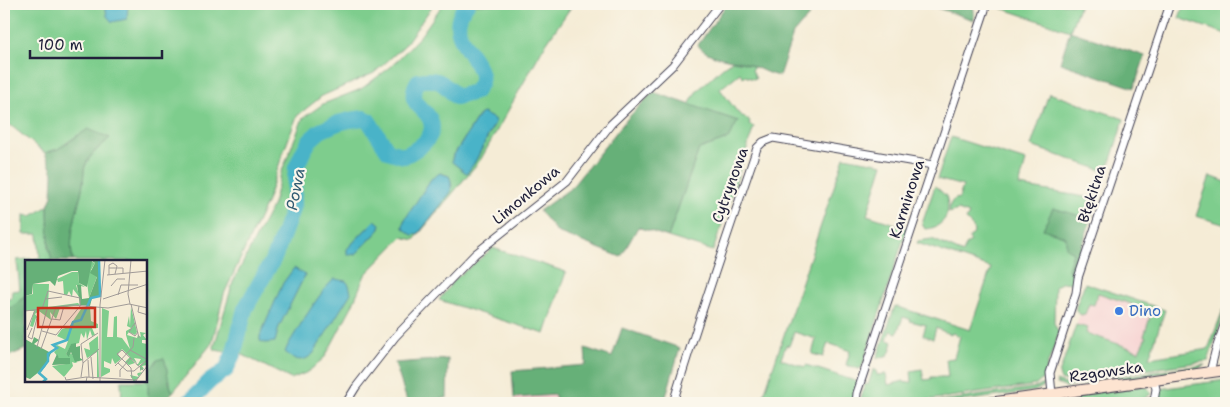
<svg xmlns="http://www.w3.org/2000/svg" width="1230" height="407" viewBox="0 0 1230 407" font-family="'Shantell Sans',sans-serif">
<rect width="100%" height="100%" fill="#fbf7ec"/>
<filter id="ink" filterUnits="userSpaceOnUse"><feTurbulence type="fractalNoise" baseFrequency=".02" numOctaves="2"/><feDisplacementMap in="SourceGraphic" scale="10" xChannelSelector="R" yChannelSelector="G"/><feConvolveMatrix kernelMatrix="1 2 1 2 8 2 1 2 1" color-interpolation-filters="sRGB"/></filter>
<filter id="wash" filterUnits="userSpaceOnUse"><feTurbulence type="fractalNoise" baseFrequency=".0096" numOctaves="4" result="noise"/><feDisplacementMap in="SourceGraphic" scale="20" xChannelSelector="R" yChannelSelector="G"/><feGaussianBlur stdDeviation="1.12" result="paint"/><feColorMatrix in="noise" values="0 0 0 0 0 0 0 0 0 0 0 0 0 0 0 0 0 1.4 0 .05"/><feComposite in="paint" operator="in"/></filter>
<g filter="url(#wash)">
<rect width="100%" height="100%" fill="#f5ecd6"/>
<g fill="#f7d0d0">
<path d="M1090,285L1165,310L1145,370L1060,373Z"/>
<path d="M556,395V403H514V398Z"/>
</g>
<g fill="#7ecd8d" stroke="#507864" fill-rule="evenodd">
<path d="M4,4H434L404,46L374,73L322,96L297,116L281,159L267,201L224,294L212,343L173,392L170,386V380L148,398L153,403H122L121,381H146V261H73C67,235 79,209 83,183C84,177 83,169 86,164C91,154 101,146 110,138L78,135L58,149L45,153L4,120Z"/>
<path d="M443,4H573L543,48L481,159L414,240L402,237L365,275L352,306L325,357L308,372L291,379L243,355L215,350L214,347L233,282L273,204L281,173L303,118L323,104L361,89L392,66L421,35ZM480,114L494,125L475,162L468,172L452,158ZM440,173L449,176L452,186L403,228L404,221ZM375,220L381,226L380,229L356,254L347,249Z"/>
<path d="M996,4H1080L1070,31L995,6Z"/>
<path d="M1184,4H1226V34L1179,18Z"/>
<path d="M732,61L745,63L754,67L752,70L756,78L753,79L745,76L743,77L740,73L720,89L738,113L750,121L749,125L754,127L713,251L668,237L699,149L728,139L738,121L689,105L696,92L723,67Z"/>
<path d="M1049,93L1124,119L1107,172L1031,146Z"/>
<path d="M951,137L1026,161L1019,186L1097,199L1073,273L1072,284C1066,281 1061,282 1055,287L1054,323L1059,333L1047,366L1045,377L1036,385L906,403H860L865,384L868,385L873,370H876L877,375L886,374L888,385L904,381L905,383L912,382L911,371L922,369L924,380L931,379V377H948L946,359L954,358L960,336L952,333L951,335L936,328L933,339L923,335L926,325L910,321V319L903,317L897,333L890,331L887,340L893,342L890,352L886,357L877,358L895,306L970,330L991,268L917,243L918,241L932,239L963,253L966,245L971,242L969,239L974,233L973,227L966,220L969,214L958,210L949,213C950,204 950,200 959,198L963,186L937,179Z"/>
<path d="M844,157L883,164L867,215L907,228L862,367L859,369L846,365L850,351L828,343L823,357L812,354L816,339L794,332L789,346L786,345L781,359L805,367L806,365L858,382L852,403H761Z"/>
<path d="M1210,176L1226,182V225L1196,216Z"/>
<path d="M935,186L946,196C952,213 944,228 925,229L922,224Z"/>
<path d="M48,206L49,248L52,261H26V296L11,308H4V299H11L12,291L20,290L17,260L40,258L38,234H24V215L32,216Z"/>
<path d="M493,248L566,272L545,334L439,300L454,280Z"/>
<path d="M1085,283L1165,310L1149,358L1208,349L1223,310L1220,326L1208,361L1065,381L1061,380L1059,374L1076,325L1088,328L1086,333L1139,351L1146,337L1144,336L1152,311L1098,293L1094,305L1089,304L1085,314L1081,315L1076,311V306Z"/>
<path d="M1205,365L1200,368L1065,387L1057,384L1056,381L1065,384Z"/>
<path d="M1226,380V403H1156L1159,389Z"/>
<path d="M1045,383L1044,386L1035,391L948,403H927L1038,387Z"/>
<path d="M1143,386L1148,388L1151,394L1140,401L1130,403H1014Z"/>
</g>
<g fill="#66b078" stroke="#44695a">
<path d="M727,4H819L793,34L779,76C767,74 757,67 745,63C732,59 706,58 698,45Z"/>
<path d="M925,4H972L974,10V20Z"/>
<path d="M1070,31L1145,56L1134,88L1060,63Z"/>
<path d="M653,92L738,121L728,139L699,149L668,237L638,227L621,257L557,232L539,211L571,188L627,119Z"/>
<path d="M88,129L110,138C101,146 91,153 86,164C83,169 84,177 83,183C79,209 67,235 73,261H52L49,248L48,206L52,196L53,173L45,153L58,149Z"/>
<path d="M1053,208L1091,219L1073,274L1068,270L1073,252L1066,248V237L1043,229Z"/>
<path d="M26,296V349L4,358V308H11Z"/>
<path d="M622,328L680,348L664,403H556L555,395L514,398L512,371L586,365L585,348L612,357Z"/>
<path d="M164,358C168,369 167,382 173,392L162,403H153L148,398V373L157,360Z"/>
<path d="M448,359L447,398L407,401L395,363Z"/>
</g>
<g fill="#4ab3c8" stroke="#366a82">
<path d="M105,4H128L127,19L112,22L107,16Z"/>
<path d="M483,113L494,119L495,122L475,162L468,172L466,173L452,162V158L480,114Z"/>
<path d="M440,173L449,176L451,181V192L418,234L412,235L403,228L404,221L431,179Z"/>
<path d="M375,220L380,224V229L356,254L350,255L347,254V249Z"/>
<path d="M294,268L305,275L279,327L275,342L265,343L260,341V336L283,283Z"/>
<path d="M335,279L346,281L349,285L351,293L313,354C302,363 296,361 285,352L288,345C296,332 323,286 335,279Z"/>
</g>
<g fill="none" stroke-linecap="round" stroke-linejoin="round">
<path stroke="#4ab3c8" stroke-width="16" d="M188,403L210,381L226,370L234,352L245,309L275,256L288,221L293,206L296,168L303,152L310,140L320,131L338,123L350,120L364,118L368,120L388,151L404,156C416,150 436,138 431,122C427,106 404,106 418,81C439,77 443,83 456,97L475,92C477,89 480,85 481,81C484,57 440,37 467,4"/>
</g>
</g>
<g filter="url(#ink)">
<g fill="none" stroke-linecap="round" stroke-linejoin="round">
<g stroke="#424052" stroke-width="9">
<g id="street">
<path d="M1210,372L1215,352L1226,320"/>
<path d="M1052,394L1050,373L1076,293L1078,278L1170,4"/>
<path d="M346,403L356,387L395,337L475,254L567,181L611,124L673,65L720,4"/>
<path d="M673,403C699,317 728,233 757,148L763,142L773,138L933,165"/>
<path d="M856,403L857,393L987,4"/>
<path d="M1144,403L1154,401L1156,389L1154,380"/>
</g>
</g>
<g stroke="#424052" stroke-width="12">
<path id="secondary" d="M989,403L1226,370"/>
</g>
<use href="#street" stroke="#fff" stroke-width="7"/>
<use href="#secondary" stroke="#fde4d1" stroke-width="10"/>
</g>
</g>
<circle fill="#3f7fe0" stroke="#fbf7ec" stroke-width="2" cx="1119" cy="311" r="5"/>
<g text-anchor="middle" stroke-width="4.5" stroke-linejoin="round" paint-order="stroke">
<g font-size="15" fill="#22223b" stroke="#fbf7ec">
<text transform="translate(730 185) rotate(-70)" y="5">Cytrynowa</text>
<text transform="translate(1092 194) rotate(-72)" y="5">Błękitna</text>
<text transform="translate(526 195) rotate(-40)" y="5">Limonkowa</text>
<text transform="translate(907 199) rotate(-72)" y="5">Karminowa</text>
<text transform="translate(1106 372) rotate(-8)" y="5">Rzgowska</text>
</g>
<g font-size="15" fill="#366cbe" stroke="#fbf7ec" text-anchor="start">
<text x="1129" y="316">Dino</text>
</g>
<g font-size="16" font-style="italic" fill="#325c73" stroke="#fbf7ec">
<text transform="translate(295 189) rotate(-79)" y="6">Powa</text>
</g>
</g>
<g transform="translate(25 260)">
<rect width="122" height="122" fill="#f5ecd6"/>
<path d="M65,1L70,3L66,10L73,14L64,38L62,22ZM47,12H53L54,23L60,27L51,25L55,38L48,29L47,37L44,31L42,35H39L38,21L33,22L32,19ZM8,24H24L23,47L53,43L55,45L35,48L31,59L25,52L26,60L14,51L10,54L14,59L11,58L8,67L5,66L9,51H0V36L8,34ZM65,46L66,61L73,64V68H67L70,75L67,76L65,70L62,80L61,71L59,78L56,73L54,83L46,85L41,94L44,96L46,93L52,102L58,100L50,103L47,102L48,106L39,117L27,106L41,104L44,98H34L29,92L33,88L30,84L40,89L43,81L32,76L37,69L44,67L56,49ZM106,47L112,72L110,75L104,72L102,75L112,78L113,75L116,77L115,72L121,73L118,75L122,80H117V83L122,84V105L117,106L119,109L116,110L113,113L117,112L113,118L109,122L105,115L114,117L112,114L115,111V106L119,102L113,106L111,104H113L116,99L109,98L112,103L106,99L110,103L104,105L100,102L105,97L97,89L93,94L96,99L90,104L87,98L86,104L79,101V107L85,109V112L76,117L77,48L84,51L82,77H88L89,57L92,56V77L97,78L105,89L101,75V71L110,66L106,68L102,66L104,56L105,66ZM73,76L74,117L72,118V92L62,98L59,88L65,90L64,83Z" fill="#7ecd8d"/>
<path d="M0,0H75L74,36L67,38L65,46L55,45L52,25H56L57,39L64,38L72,17L65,13L70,3L67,1L62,27L54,23L53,11H47L33,16L30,26L25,21L8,24L7,34L0,36ZM9,77L14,80L9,84L26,93L20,107L5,119L0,117V79L7,83ZM51,83V87L55,86V98L58,100L50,102L46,92L44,97L41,94L46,84ZM32,94L34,98H45V104L27,105Z" fill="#66b078"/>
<path fill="none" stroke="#4ab3c8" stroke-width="2.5" d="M18,122L21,119L14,113L23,101V94L32,88L28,85L42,80L48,62L56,60L66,38L75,36L74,0"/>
<path fill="none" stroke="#a19b98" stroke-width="1" d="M84,8H98V13M82,15L123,11M84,15V5L88,3L92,6L90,14M86,26L92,19H100M93,35L96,25H113M20,39L37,37M78,39L123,24M105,44L103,34L106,0M106,44L114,78M114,46L113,52L123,55M83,48L104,44L123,48M17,49L23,31L55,38V45M0,51L47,45L83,48M27,59L35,60L39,46M110,63L104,72L110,76L113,72M7,68L3,77L7,79L14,49M2,70L10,50M17,71L31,75L56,45M12,87L22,49M16,89L31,47M105,90L123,100M66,97L68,119M63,100L64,117M58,103L56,84L73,73M93,103L102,111H109L122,100M90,106L108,87L109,78M40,117L41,120L61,117L112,120M56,117L58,103L74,89M95,117V110L106,98M107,118L106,108L92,94L97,90L119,111M46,122H61L62,117M75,122V45L80,0M110,122L123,105"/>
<path fill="#c8321e" fill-opacity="0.15" stroke="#c8321e" stroke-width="2.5" d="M13,48H70V67H13Z"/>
<rect width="122" height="122" fill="none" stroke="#22223b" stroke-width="2.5"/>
</g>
<rect width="1230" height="407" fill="none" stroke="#fbf7ec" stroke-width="20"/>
<path d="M30 50v8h132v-8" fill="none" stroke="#22223b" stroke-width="2.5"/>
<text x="38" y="50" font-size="15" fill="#22223b" stroke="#fbf7ec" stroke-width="4" paint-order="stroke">100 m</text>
</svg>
